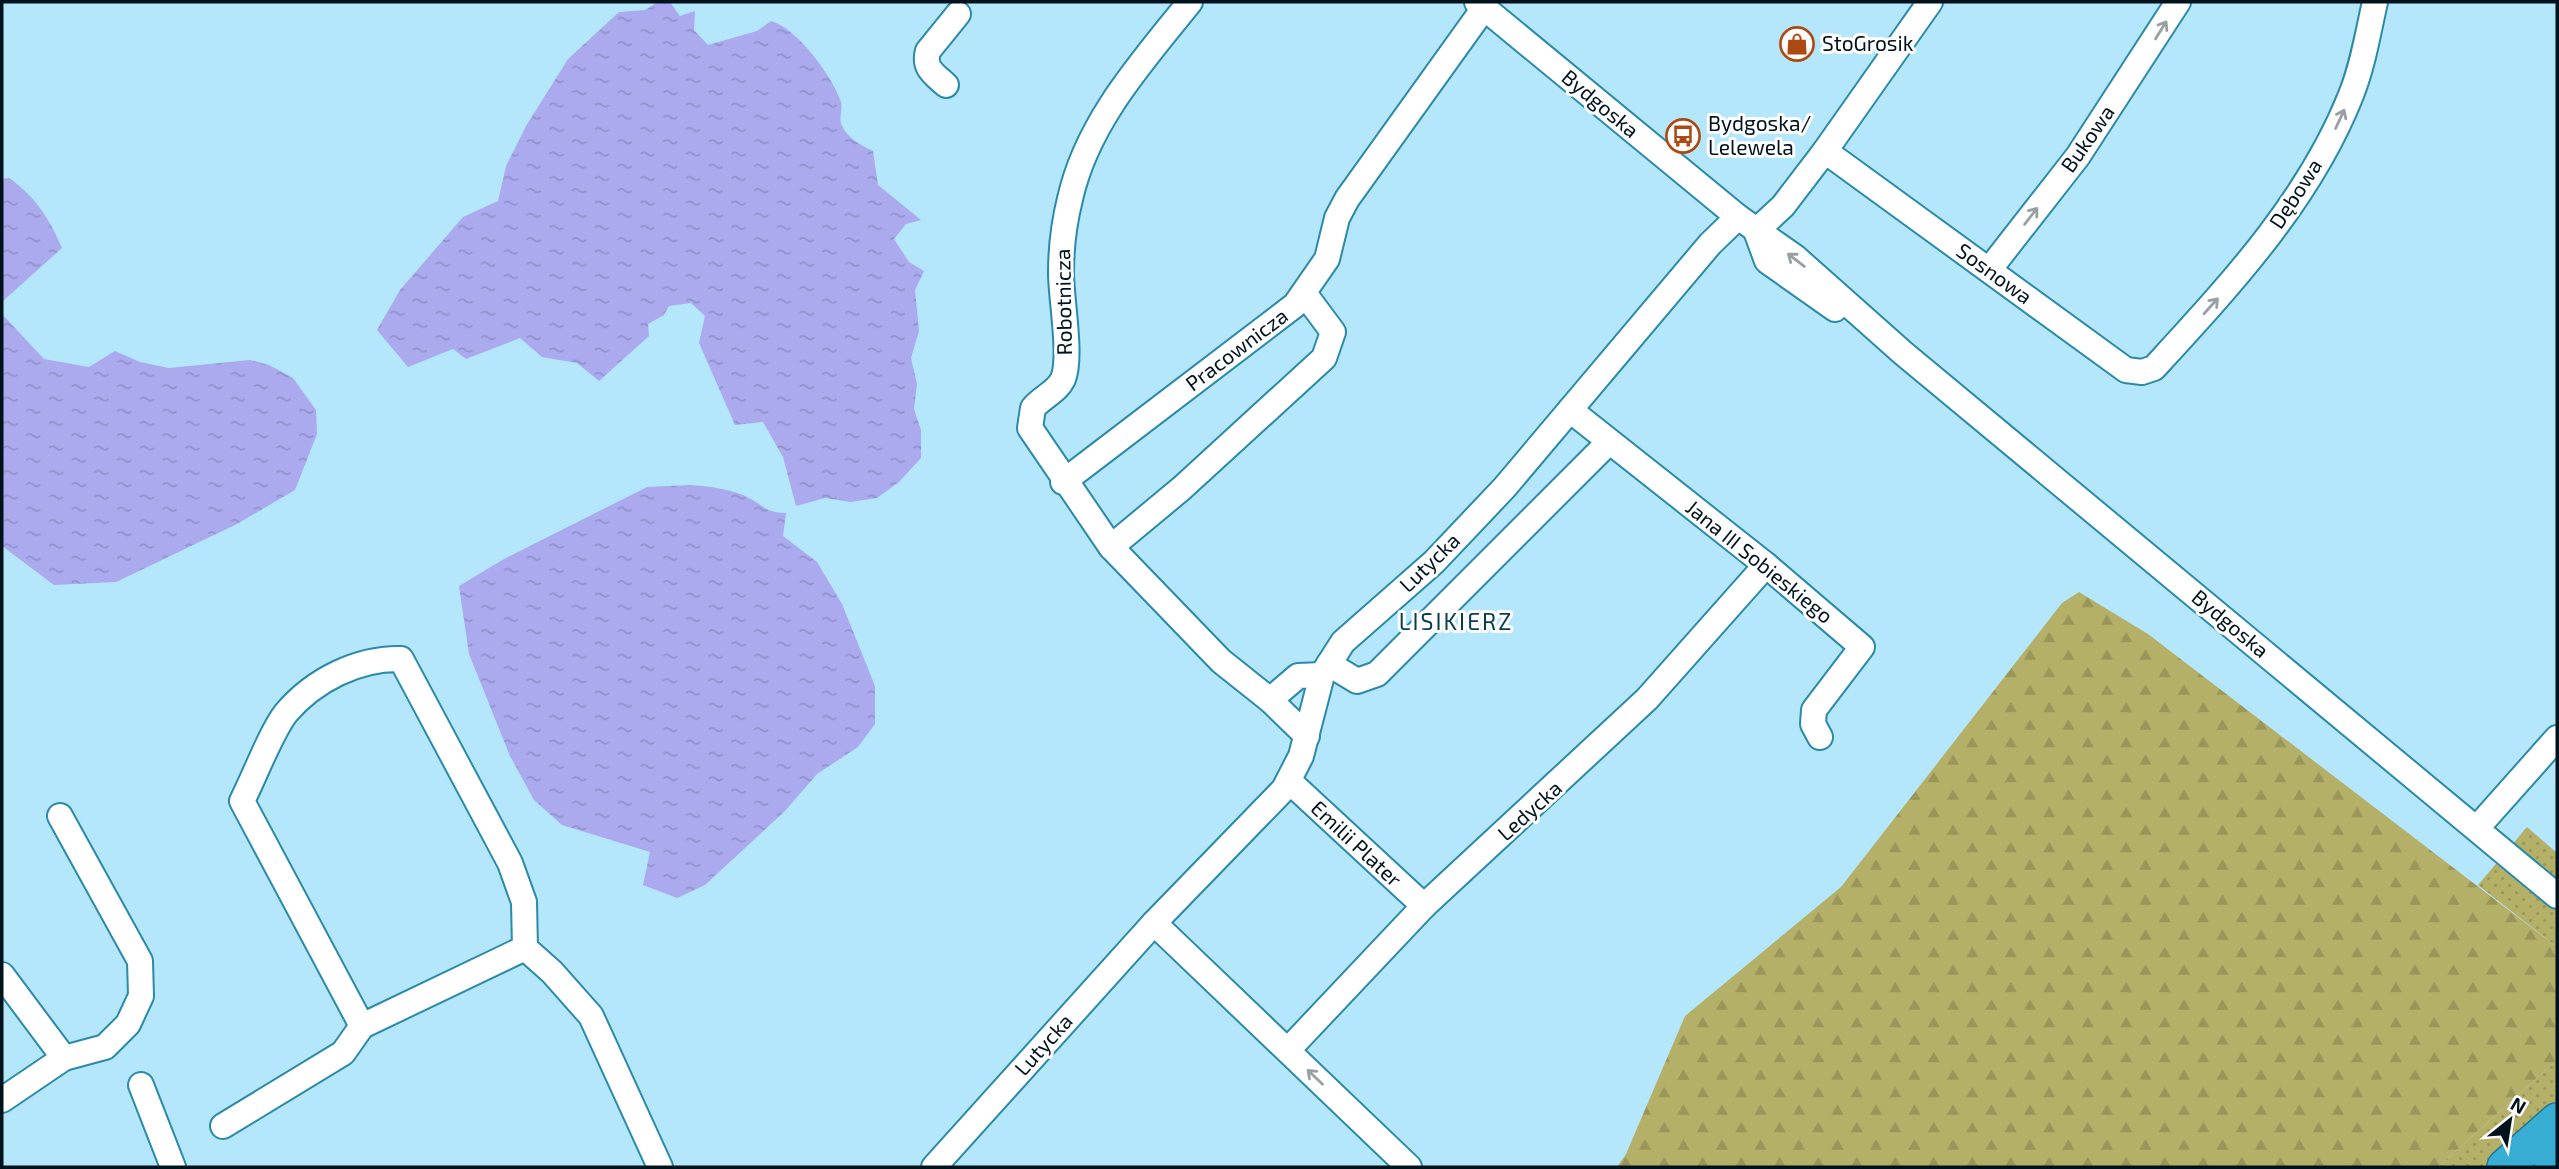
<svg xmlns="http://www.w3.org/2000/svg" width="2559" height="1169" viewBox="0 0 2559 1169" font-family="'Exo 2',sans-serif">
<defs>
<pattern id="grass-dots" width="8" height="8" patternUnits="userSpaceOnUse" patternTransform="scale(1.75)"><rect width="8" height="8" fill="#b5b068"/><path d="M2 2h.1M6 6h.1" fill="none" stroke="#9a965a" stroke-width="1.8" stroke-linecap="round"/></pattern>
<pattern id="forest-firs" width="22" height="20" patternUnits="userSpaceOnUse" patternTransform="scale(1.75)"><rect width="22" height="20" fill="#b5b068"/><path d="M5 1l3.5 6h-7zM16 11l3.5 6h-7z" fill="#9a965a"/></pattern>
<pattern id="water-ripples" width="26" height="14" patternUnits="userSpaceOnUse" patternTransform="scale(1.75)"><rect width="26" height="14" fill="#abaaee"/><path d="M2 4q2-2 4 0t4 0M15 11q2-2 4 0t4 0" fill="none" stroke="#9191cc"/></pattern>
</defs>
<rect width="100%" height="100%" fill="#b4e7fb"/>
<g fill="url(#grass-dots)">
<path d="M2527,827L2557,853V947L2478,885Z"/>
<path d="M2557,1060V1167H2438Z"/>
</g>
<path fill="url(#forest-firs)" d="M2079,592L2148,634L2557,947V1060L2438,1167H1617L1626,1154L1685,1016L1841,887L2062,603Z"/>
<g fill="url(#water-ripples)">
<path d="M658,2H670L680,16L695,11L694,30L708,45L757,31L771,21C797,28 832,76 841,102C843,108 839,117 841,123C846,138 861,145 873,151L878,185L921,220L906,224L894,239L909,262L924,271L915,290L919,331L911,358L917,384L914,409L921,430V458L899,482L877,498L850,502L825,498L796,506L783,457L763,422L735,425L699,343L705,316L691,303L669,306L664,315L648,324L649,336L599,381L577,363L542,357L520,338L466,359L453,349L408,367L377,330L400,290L463,217L498,201L506,166L526,126L568,59L619,12L645,10Z"/>
<path d="M9,178C36,197 49,218 62,248L3,301L2,307V179Z"/>
<path d="M2,314L44,359L89,367L115,351L140,362L169,368L250,360L269,365L293,378L316,410L317,434L295,490L237,524L116,582L54,585L2,546Z"/>
<path d="M690,485C709,486 733,489 751,499C767,508 765,512 786,513L783,536L817,562L842,604L875,686V724L858,747L817,774L785,811L705,885L677,898L643,885L650,852L562,825L534,800L510,756L469,654L459,586L504,559L647,487Z"/>
</g>
<g fill="none" stroke-linecap="round" stroke-linejoin="round">
<g stroke="#2b89a9" stroke-width="28">
<g id="minor">
<path d="M1190,2C1142,62 1087,122 1070,199C1064,223 1061,248 1061,273C1061,299 1072,357 1063,379C1057,392 1042,397 1033,408L1030,428L1111,547L1221,661L1270,700L1307,736"/>
<path d="M1477,2L1738,217L1795,257L1903,353L2557,896"/>
<path d="M946,85C934,74 923,68 928,51L958,14"/>
<path d="M1825,151L2126,370L2142,372L2154,368C2230,285 2309,201 2351,95C2363,65 2368,33 2375,2"/>
<path d="M1756,231L1783,206L1825,151L1930,2"/>
<path d="M1756,231L1767,261L1835,309"/>
<path d="M1989,270L2078,156L2178,2"/>
<path d="M1570,410L1766,565L1862,647L1814,710L1813,724L1820,737"/>
<path d="M1063,482L1295,305L1327,259L1337,218L1347,199L1484,8"/>
<path d="M1111,547L1182,488L1324,358L1333,332L1304,293"/>
<path d="M1329,664L1357,681L1377,674L1609,442"/>
<path d="M1270,700L1298,676L1322,675"/>
<path d="M1289,781L1424,906"/>
<path d="M2477,828L2557,738"/>
<path d="M1154,923L1409,1167"/>
<path d="M525,948L524,902L510,863L401,659C358,658 314,680 286,713C271,732 254,778 242,801L362,1026L525,948L552,972L591,1016L660,1167"/>
<path d="M2,975L64,1058"/>
<path d="M1288,1050L1424,906L1647,699L1766,565"/>
<path d="M141,1085L173,1167"/>
<path d="M2,1100L64,1058L105,1047L128,1024L141,996L140,961L60,816"/>
<path d="M223,1126L343,1053L362,1026"/>
<path d="M934,1167L1154,923L1284,789L1301,756L1322,675L1343,642L1434,562L1505,487L1710,244L1738,217"/>
</g>
</g>
<g stroke="#247794" stroke-width="38">
<g id="highway">
<path d="M2505,1167L2557,1121"/>
<path d="M2552,1167L2557,1163"/>
</g>
</g>
<use href="#minor" stroke="#fff" stroke-width="24"/>
<use href="#highway" stroke="#38aed5" stroke-width="35"/>
</g>
<defs><path id="oneway-shaft" d="M-6 0H5M1.5-3L5.5 0L1.5 3" fill="none" stroke-width="1.6" stroke-linecap="round" stroke-linejoin="round" transform="scale(1.75)"/></defs>
<g stroke="#99a0a4">
<use href="#oneway-shaft" transform="translate(2161 30) rotate(-58)"/>
<use href="#oneway-shaft" transform="translate(2340 119) rotate(-65)"/>
<use href="#oneway-shaft" transform="translate(2031 216) rotate(-52)"/>
<use href="#oneway-shaft" transform="translate(1796 260) rotate(-142)"/>
<use href="#oneway-shaft" transform="translate(2211 306) rotate(-48)"/>
<use href="#oneway-shaft" transform="translate(1315 1077) rotate(-136)"/>
</g>
<defs>
<g id="shop-ring" transform="scale(1.75)"><circle r="9.5" fill="#fefefe" stroke="#ad4a13" stroke-width="1.5"/><path d="M-5-2.5h2.3a2.7 3.5 0 0 1 5.4 0H5L5.5 6h-11ZM-1.5-2.5h3a1.5 2.3 0 0 0-3 0Z" fill="#ad4a13"/></g>
<g id="bus-ring" transform="scale(1.75)"><circle r="9.5" fill="#fefefe" stroke="#ad4a13" stroke-width="1.5"/><path d="M-5-6H5V4H4V6H2V4H-2V6H-4V4H-5ZM-3.5-4V0h7V-4ZM-3.5 1.2v1.5H-2V1.2ZM2 1.2v1.5H3.5V1.2Z" fill="#ad4a13"/></g>
</defs>
<g fill-rule="evenodd">
<use href="#shop-ring" x="1797" y="44"/>
<use href="#bus-ring" x="1683" y="136"/>
</g>
<g text-anchor="middle" stroke-width="6" stroke-linejoin="round" paint-order="stroke">
<g font-size="21" fill="#00121b" stroke="#fefefe" text-anchor="start">
<text x="1822" y="51">StoGrosik</text>
<text x="1708" y="131">Bydgoska/<tspan x="1708" dy="24">Lelewela</tspan></text>
</g>
<g font-size="21" fill="#00121b" stroke="#fefefe">
<text transform="translate(1600 104) rotate(40)" y="7">Bydgoska</text>
<text transform="translate(2088 139) rotate(-55)" y="7">Bukowa</text>
<text transform="translate(2296 194) rotate(-57)" y="7">Dębowa</text>
<text transform="translate(1994 274) rotate(36)" y="7">Sosnowa</text>
<text transform="translate(1064 302) rotate(-91)" y="7">Robotnicza</text>
<text transform="translate(1237 350) rotate(-37)" y="7">Pracownicza</text>
<text transform="translate(1759 562) rotate(39)" y="7">Jana III Sobieskiego</text>
<text transform="translate(1430 563) rotate(-44)" y="7">Lutycka</text>
<text transform="translate(2230 624) rotate(40)" y="7">Bydgoska</text>
<text transform="translate(1530 811) rotate(-42)" y="7">Ledycka</text>
<text transform="translate(1356 844) rotate(43)" y="7">Emilii Plater</text>
<text transform="translate(1044 1045) rotate(-48)" y="7">Lutycka</text>
</g>
<g font-size="23" letter-spacing="2" fill="#083d4d" stroke="#fefefe">
<text x="1456" y="630">LISIKIERZ</text>
</g>
</g>
<rect width="2559" height="1169" fill="none" stroke="#00121b" stroke-width="7"/>
<g transform="translate(2510 1120) rotate(30)" stroke="#fefefe" stroke-width="5" paint-order="stroke">
<path d="M0-5L12 26L0 18L-12 26Z" fill="#00121b"/>
<text y="-10" font-size="19" font-weight="bold" text-anchor="middle" fill="#00121b">N</text>
</g>
</svg>
